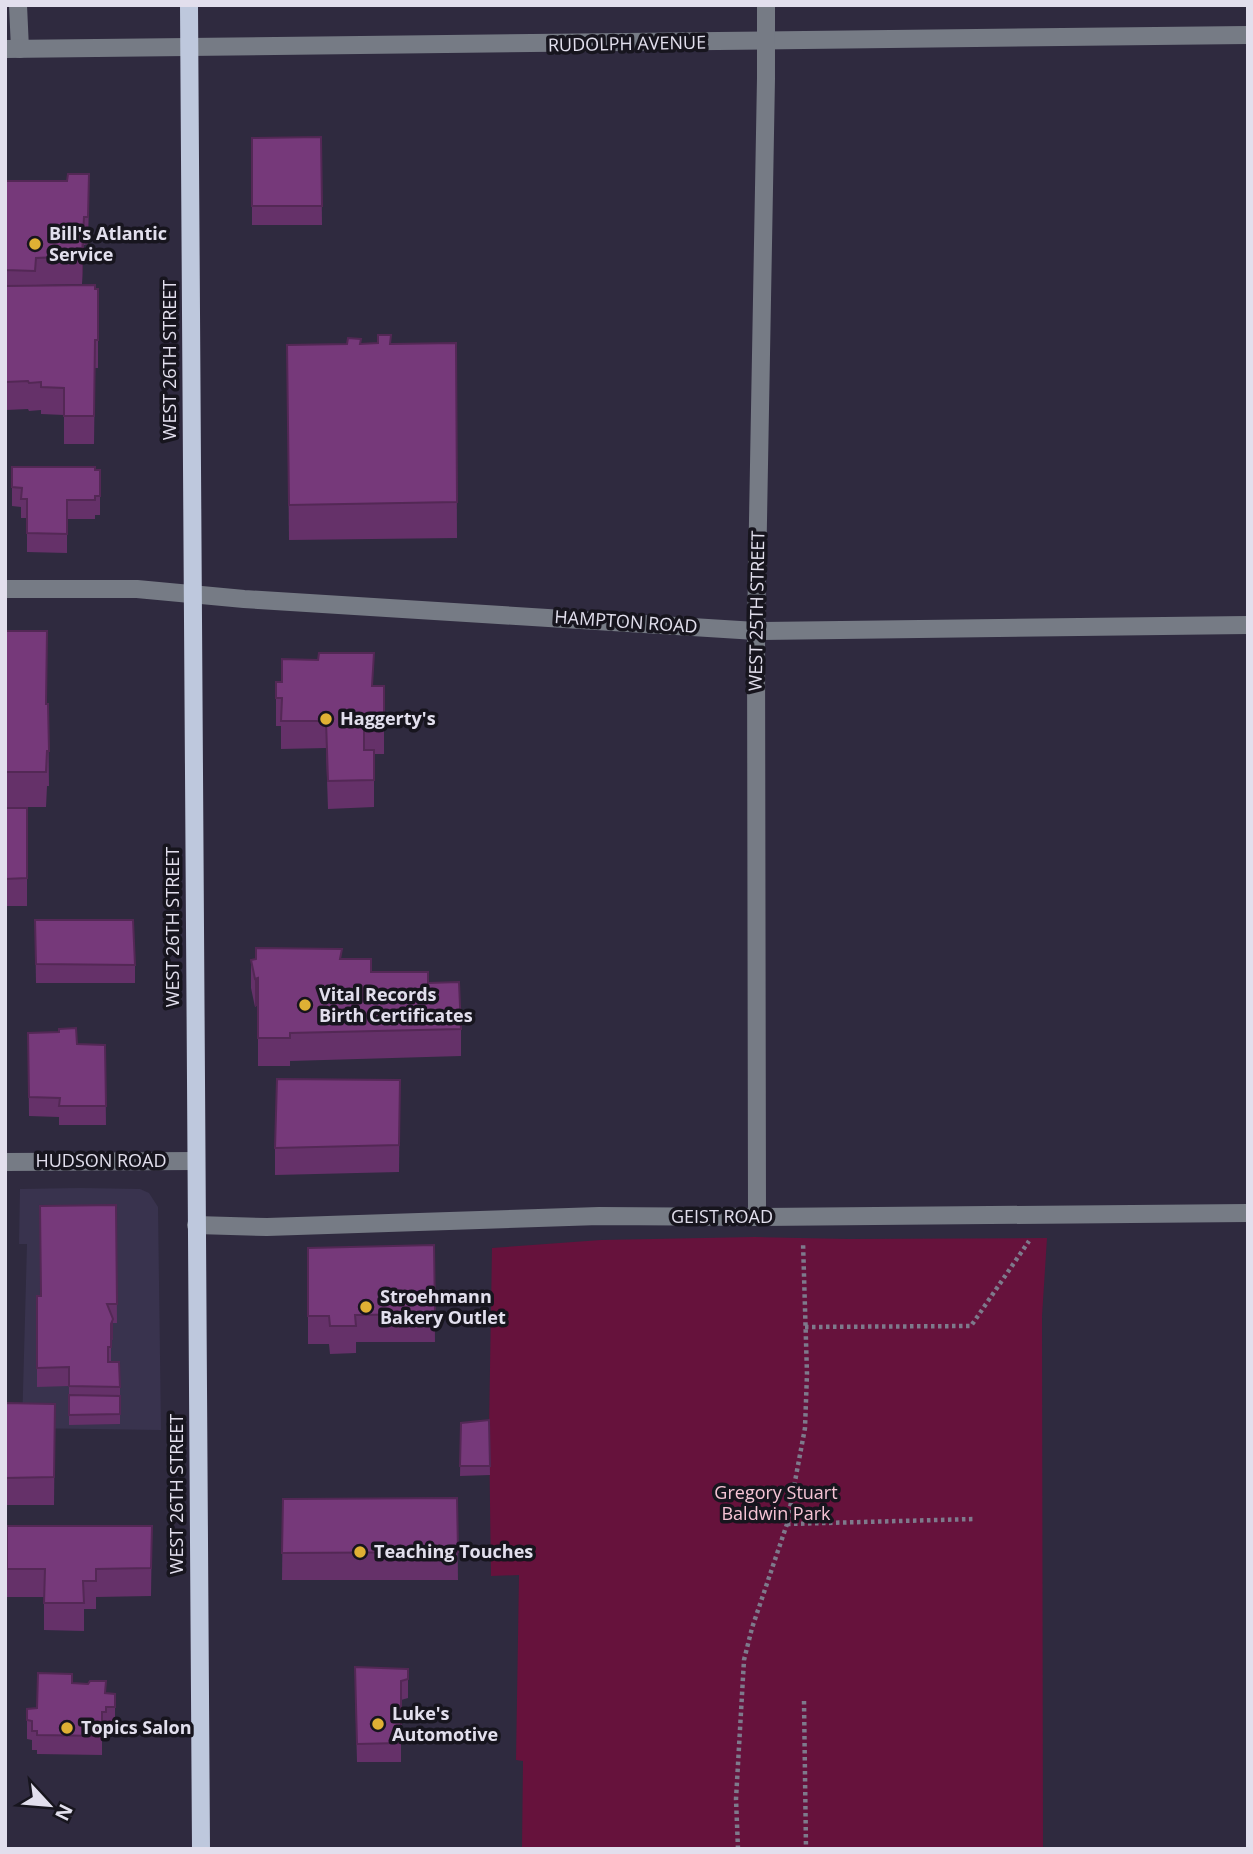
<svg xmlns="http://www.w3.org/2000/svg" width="1253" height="1854" viewBox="0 0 1253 1854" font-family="'Open Sans',sans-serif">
<rect width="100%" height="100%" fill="#2f2a3f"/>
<path fill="#39334e" d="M80,1188L140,1189L149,1193L158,1207L161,1430L22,1428L27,1244H19L20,1189Z"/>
<path fill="#66123c" d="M755,1237L849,1239L1047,1238L1042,1316L1043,1849H522L523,1761L516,1760L519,1575L491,1576L489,1429L492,1248L601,1240Z"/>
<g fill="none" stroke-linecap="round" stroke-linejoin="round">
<g stroke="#7e7a8c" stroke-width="4.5" stroke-dasharray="3.5 3.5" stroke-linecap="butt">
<path d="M805,1327L971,1326L1029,1241"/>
<path d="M787,1524L974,1519"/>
<path d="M804,1701L806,1849"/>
<path d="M738,1849L736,1799L744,1660L752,1628L787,1524L805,1428L807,1374L803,1242"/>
</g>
<g stroke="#767b85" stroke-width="18">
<path d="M18,5L20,49"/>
<path d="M5,49L1248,35"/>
<path d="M5,589H137L244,599L756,631L1248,625"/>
<path d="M5,1162L196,1161"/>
<path d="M757,1217L756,631L766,78V5"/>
<path d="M196,1225L267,1227L599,1216L757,1217L1248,1213"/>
</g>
<path stroke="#bec8dd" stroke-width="18" d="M189,5L201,1849"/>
</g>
<g fill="#653169">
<rect x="551" y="5" width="42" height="2"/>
<path d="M321,137L322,225H252V138Z"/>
<path d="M5,181L89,201L88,244L84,245L82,284L36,285L98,289V368H95L94,444H64V415L41,414V410L29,411L28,409L6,410Z"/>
<path d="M456,343L457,538L289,540L287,345Z"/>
<path d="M12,467L100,470V515H95V519H67V553L27,552V518H21V507L12,506Z"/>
<path d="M5,631L46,704H48L49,786H47L46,807H5Z"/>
<path d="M373,686H384V754H374V807L328,809L326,748L281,749V726H276V698Z"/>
<rect x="5" y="808" width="22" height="98"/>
<path d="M35,920L135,965V983H36Z"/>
<path d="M342,959L371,972L428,983L461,1029V1056L290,1061V1066H258V1005L255,1007L251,988V960Z"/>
<path d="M28,1033L77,1044L105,1045L106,1125H59V1117L29,1116Z"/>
<path d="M400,1080L399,1172L275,1175V1148Z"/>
<path d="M116,1205L117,1323H113V1338L111,1343V1362L120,1387V1424L69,1425V1386L37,1387V1296H41Z"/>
<path d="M434,1245L435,1342H356V1353L330,1354L329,1344H308V1248Z"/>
<path d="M5,1403L55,1404L54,1505H5Z"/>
<path d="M489,1420L490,1475L460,1476L461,1423Z"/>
<path d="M457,1498L458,1580H282L283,1499Z"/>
<path d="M7,1526H152L151,1596L96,1597V1609H84V1631L44,1630V1597H7Z"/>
<path d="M408,1669V1698L401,1700V1762H357L355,1686Z"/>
<path d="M72,1683L106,1694H115V1726H106V1730L102,1731V1755L37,1754V1750H32V1740L27,1739V1709L37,1708Z"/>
</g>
<g fill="#532855">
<path d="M84,217V245L82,284V256Z"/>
<path d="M258,978V1005L255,1007V979Z"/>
<path d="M113,1319V1338L111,1343V1324Z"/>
</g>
<g fill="#76397a" stroke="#532855" stroke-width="2">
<path d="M321,137L322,206H252V138Z"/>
<path d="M68,174H89L88,217H84L82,256L36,258L35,271L5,270V181H67Z"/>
<path d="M95,285V289H98V340H95L94,416H64V388L41,387V382L29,383L28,381L6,382L5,286Z"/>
<path d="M378,335H391L390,344L456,343L457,502L289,505L287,345L347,344L348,338L361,339L360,344L378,343Z"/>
<path d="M12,467H95V470H100V496H95V500H67V534L27,533V499H21L22,488L12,487Z"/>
<path d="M5,631H47L46,704H48L49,751H47L46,772H5Z"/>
<path d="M319,653H374L372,686H384V726L364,727V750H374V780L328,781L326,721H281L282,698H276V682H282V659L318,660Z"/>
<path d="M5,808H27V878L5,879Z"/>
<path d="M35,920H133L135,965L36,964Z"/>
<path d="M256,948L342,949L340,959H371V972H428V983L459,982L461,1029L290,1033V1038H258V978L255,979L251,960L256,959Z"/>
<path d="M76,1028L77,1044L105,1045L106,1106H59L60,1098L29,1097L28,1033L59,1032V1029Z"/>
<path d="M277,1079L400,1080L399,1145L275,1148Z"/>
<path d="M116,1205L117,1304H107L113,1319L111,1324V1347H108V1362H119L120,1387L69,1386V1367L37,1368V1296H41L40,1206Z"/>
<path d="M434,1245L435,1314L355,1315L356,1326H330L329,1316H308V1248Z"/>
<path d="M69,1395L120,1396V1414L69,1415Z"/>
<path d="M5,1403L55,1404L54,1477L5,1478Z"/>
<path d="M489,1420L490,1466H460L461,1423Z"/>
<path d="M457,1498L458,1552L282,1553L283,1499Z"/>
<path d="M7,1526H152L151,1568L96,1569V1581H83L84,1603H44L45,1569H7Z"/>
<path d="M355,1667L408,1669V1679L401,1681V1743L357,1744Z"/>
<path d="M38,1673L72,1674V1683L88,1684L90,1681H106L105,1693L115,1694V1707H106V1712H102V1736L37,1735V1731H32V1721L27,1720V1709L37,1708Z"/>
</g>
<g fill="#dfb034" stroke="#17151e" stroke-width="2.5">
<circle cx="35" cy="244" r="7"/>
<circle cx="326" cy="719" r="7"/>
<circle cx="305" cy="1005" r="7"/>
<circle cx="366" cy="1307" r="7"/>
<circle cx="360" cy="1552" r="7"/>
<circle cx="378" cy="1724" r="7"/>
<circle cx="67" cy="1728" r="7"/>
</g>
<g text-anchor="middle" stroke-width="7" stroke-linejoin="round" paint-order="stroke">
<g font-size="18" fill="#e2dfed" stroke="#17151e">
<text transform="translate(627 44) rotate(-1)" y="6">RUDOLPH AVENUE</text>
<text transform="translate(170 360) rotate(-90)" y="6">WEST 26TH STREET</text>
<text transform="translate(757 611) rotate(-89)" y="6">WEST 25TH STREET</text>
<text transform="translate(626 622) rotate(4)" y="6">HAMPTON ROAD</text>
<text transform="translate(173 927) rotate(-90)" y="6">WEST 26TH STREET</text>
<text x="101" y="1167">HUDSON ROAD</text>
<text x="722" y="1223">GEIST ROAD</text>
<text transform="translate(177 1494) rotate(-90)" y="6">WEST 26TH STREET</text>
</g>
<g font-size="18" font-weight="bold" fill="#e2dfed" stroke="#17151e" text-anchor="start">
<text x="49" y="240">Bill's Atlantic<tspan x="49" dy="21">Service</tspan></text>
<text x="340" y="725">Haggerty's</text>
<text x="319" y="1001">Vital Records<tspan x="319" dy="21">Birth Certificates</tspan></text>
<text x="380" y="1303">Stroehmann<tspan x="380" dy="21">Bakery Outlet</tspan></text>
<text x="374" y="1558">Teaching Touches</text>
<text x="392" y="1720">Luke's<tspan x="392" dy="21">Automotive</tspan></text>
<text x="81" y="1734">Topics Salon</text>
</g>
<g font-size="18" fill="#f6c4d5" stroke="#17151e">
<text x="776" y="1499">Gregory Stuart<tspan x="776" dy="21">Baldwin Park</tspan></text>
</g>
</g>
<rect width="1253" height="1854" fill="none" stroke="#e2dfed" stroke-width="14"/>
<g transform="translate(49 1805) rotate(116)" stroke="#17151e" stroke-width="5" paint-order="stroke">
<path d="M0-5L12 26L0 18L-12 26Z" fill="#e2dfed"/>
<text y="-10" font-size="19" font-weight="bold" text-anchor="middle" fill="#e2dfed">N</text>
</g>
</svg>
